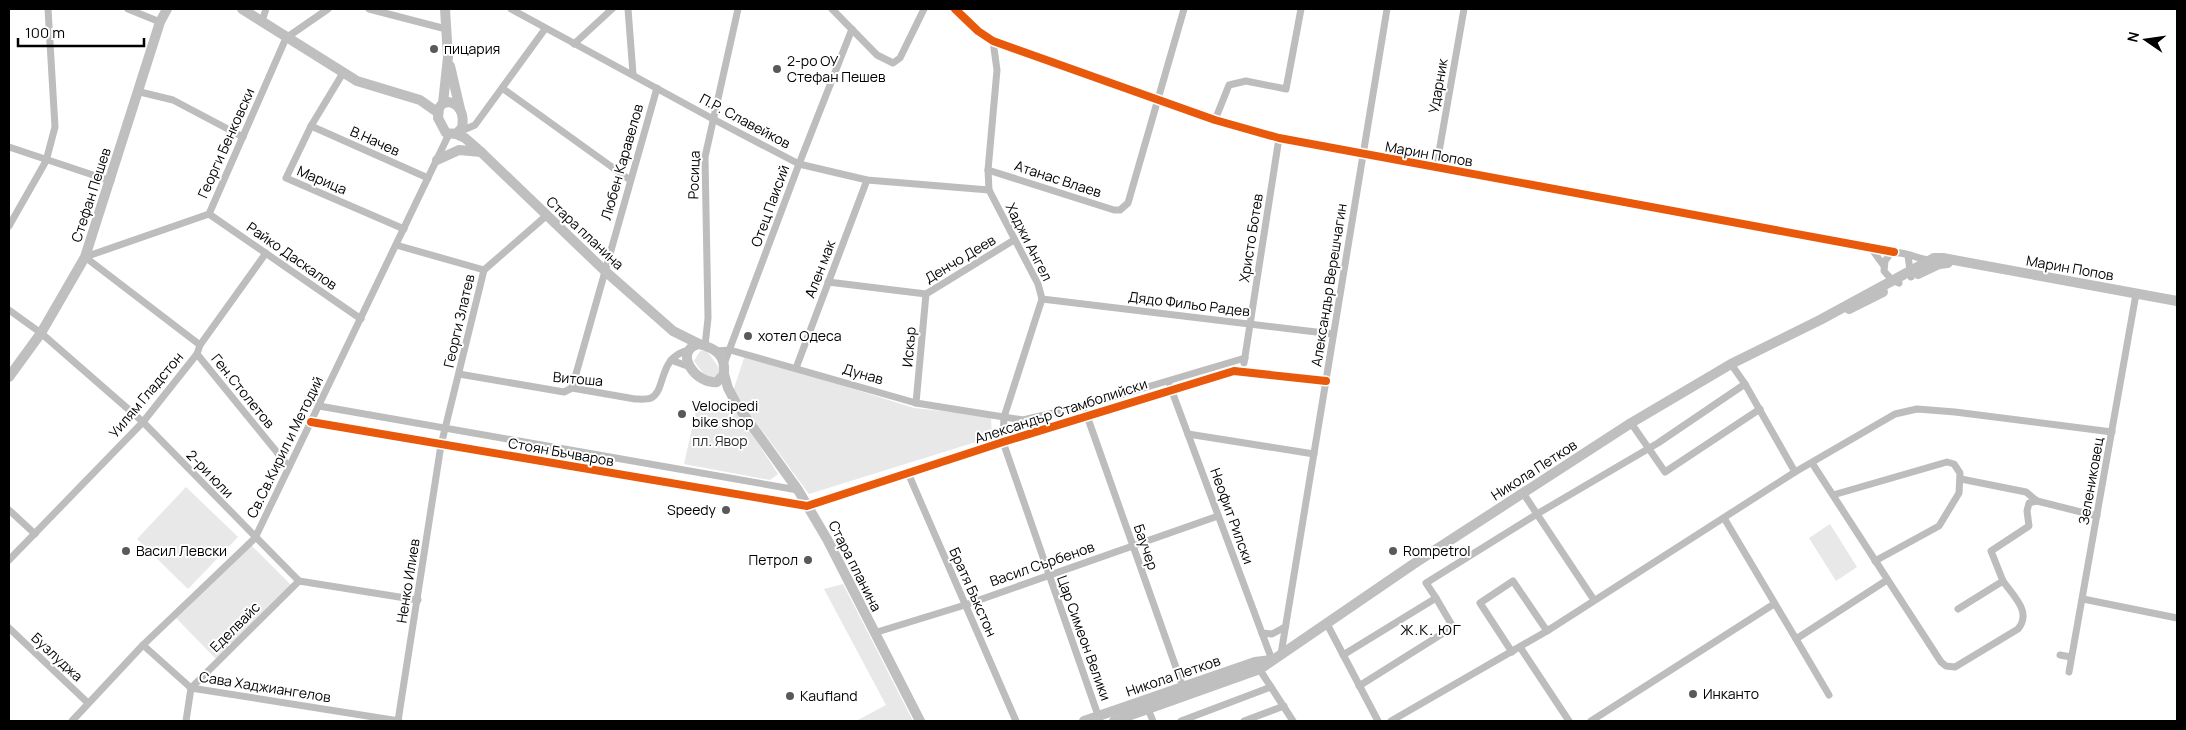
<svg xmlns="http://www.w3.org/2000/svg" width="2186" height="730" viewBox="0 0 2186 730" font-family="Manrope,sans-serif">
<rect width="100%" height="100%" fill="#fff"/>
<g fill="#e8e8e8">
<path d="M700,351H707L720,369L718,376L712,378L706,377L694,361Z"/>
<path d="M745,355L914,408L991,416L992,437L809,494L733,391Z"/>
<path d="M697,406L739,414L778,474L770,480L684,464Z"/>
<path d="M186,487L238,537L188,589L137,539Z"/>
<path d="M1830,524L1857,567L1836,581L1809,538Z"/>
<path d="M250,544L292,586L217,660L176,618Z"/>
<path d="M843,584L913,721H856L886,705L824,589Z"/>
</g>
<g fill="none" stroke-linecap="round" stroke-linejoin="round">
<g stroke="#bdbdbd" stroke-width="7">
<path d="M128,9L160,22"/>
<path d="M369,9L446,29"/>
<path d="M511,9L713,119L799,164L867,180L989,190"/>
<path d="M628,9L633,74"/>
<path d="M832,9L877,55L893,63L900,58L924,9"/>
<path d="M955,9L978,31L993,41L1215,120L1279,138L1894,252"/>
<path d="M262,21L266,9"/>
<path d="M993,41L997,70L988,170L989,190L1038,284L1042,299L1004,417L1003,442L1100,721"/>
<path d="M574,44L612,9"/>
<path d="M343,73L311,126L286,178L404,229"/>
<path d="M502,88L630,180"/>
<path d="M140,92L173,100L243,137"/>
<path d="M1215,120L1229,85L1246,81L1286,89L1301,9"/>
<path d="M311,126L428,178"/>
<path d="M461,131L475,125L545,29"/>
<path d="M9,147L111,181"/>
<path d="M1436,169L1464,9"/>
<path d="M988,170L1114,210H1120L1128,203L1184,9"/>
<path d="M209,214L361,319"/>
<path d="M9,226L46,161L55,127L48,9"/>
<path d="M396,245L484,270"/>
<path d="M1871,248L1884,266"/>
<path d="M1908,256L1911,277"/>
<path d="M85,257L209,214L286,38L328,9"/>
<path d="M85,257L200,345"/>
<path d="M828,282L926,294L1014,240"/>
<path d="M1899,283L1892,280L1884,271L1885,261L1890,254C1899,249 1918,259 1929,260"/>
<path d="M1042,299L1333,334"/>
<path d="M9,310L41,333L143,422L299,581L418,600"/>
<path d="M705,346L708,318L705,157L738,9"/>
<path d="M717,351L730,350L916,403L1023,420L1083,406L1245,358"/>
<path d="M197,354L289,467"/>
<path d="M671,360L690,367"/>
<path d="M1244,363L1279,138"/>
<path d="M724,364L799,164L852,29"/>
<path d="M1731,364L1745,384L1795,472"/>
<path d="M796,368L867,180"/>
<path d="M459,374L564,392L572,388L635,399C639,399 646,400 651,398C667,390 657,356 690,350"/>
<path d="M1170,386L1272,660"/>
<path d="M572,388L657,88"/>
<path d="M916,403L926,294"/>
<path d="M319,406L798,490"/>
<path d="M1086,413L1184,690"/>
<path d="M311,422L807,506L1003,442L1234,371L1326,381"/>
<path d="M1631,423L1665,472L1760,409"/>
<path d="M1188,434L1314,454"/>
<path d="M1812,463L1941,662L1946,666L1955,667L2018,629C2032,612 2014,597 2003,581L1958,609"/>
<path d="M908,473L1016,721"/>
<path d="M1961,479L2026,492L2037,501"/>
<path d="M1523,493L1594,600"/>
<path d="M1833,495L1947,462L1954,464L1960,473L1959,493L1939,526L1875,561"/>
<path d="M9,510L35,534"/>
<path d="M1724,518L1796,639"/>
<path d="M9,560L143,422L197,354L200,345L266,253"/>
<path d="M2003,581L1991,551L2029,526L2027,511L2029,503L2037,501L2097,516"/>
<path d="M2083,599L2177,618"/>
<path d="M1327,624L1378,721"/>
<path d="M9,628L88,703"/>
<path d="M874,633L965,605L1218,516"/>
<path d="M1262,633L1272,634L1285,627"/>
<path d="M143,645L191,688L399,721"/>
<path d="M1520,647L1569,721"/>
<path d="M1512,652L1480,603L1513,581L1547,631"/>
<path d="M1281,654L1387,9"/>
<path d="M1343,655L1436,598L1426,583L1537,514L1658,443L1745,384"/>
<path d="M2060,655L2071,657"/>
<path d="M1258,667L1293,721"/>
<path d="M2069,672L2136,294"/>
<path d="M1359,686L1453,627L1436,598"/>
<path d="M1829,695L1796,639L1887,580"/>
<path d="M1148,709L1153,721"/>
<path d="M72,721L143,645L255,538L449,134"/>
<path d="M186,721L191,688L299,581"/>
<path d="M398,721L441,445L484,270L546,216"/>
<path d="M1181,721L1271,687"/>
<path d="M1244,721L1284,706"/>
<path d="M1391,721L1547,631L1795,472L1895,414L1917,409L1955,412L2112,432"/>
<path d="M1591,721L1774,604"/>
</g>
<g stroke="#bfbfbf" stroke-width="10">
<path d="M242,9L357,81L420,100L437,112"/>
<path d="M450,66L460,109"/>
<path d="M449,102C462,105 464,117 462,128L456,134L446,133L438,118L439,108L443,103Z"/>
<path d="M443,103L448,57L445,9"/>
<path d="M456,134L465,138L481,152L605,271L673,331L699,344"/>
<path d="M437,160L459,150L481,152"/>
<path d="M1918,274L1939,264L1948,263"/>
<path d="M1849,309L1883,292"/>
<path d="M699,344C715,348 726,355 724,374L717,382C696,385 672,351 699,344Z"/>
<path d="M724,374L728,388L737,405L798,490L827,539L920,721"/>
<path d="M9,377L41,333L85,257L160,22L167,9"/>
<path d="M1084,721L1255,662L1271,660"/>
<path d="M1114,721L1260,669L1412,565L1631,423L1731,364L1820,320L1934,258H1943L2177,301"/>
</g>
<g stroke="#fff" stroke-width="11">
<g id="cycleway">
<path d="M955,9L978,31L993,41L1215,120L1279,138L1894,252"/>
<path d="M311,422L807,506L1003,442L1234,371L1326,381"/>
</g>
</g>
<use href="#cycleway" stroke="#e8590c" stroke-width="8"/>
</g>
<g fill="#595959" stroke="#fff" stroke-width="2">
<circle cx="434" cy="49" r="5"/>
<circle cx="777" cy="69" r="5"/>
<circle cx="748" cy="336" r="5"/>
<circle cx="682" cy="414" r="5"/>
<circle cx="726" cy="510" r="5"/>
<circle cx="126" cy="551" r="5"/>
<circle cx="1393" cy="551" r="5"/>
<circle cx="808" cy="560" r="5"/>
<circle cx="1693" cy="694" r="5"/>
<circle cx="790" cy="696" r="5"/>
</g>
<g text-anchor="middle" stroke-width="4" stroke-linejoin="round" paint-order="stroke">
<g font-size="14" fill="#000" stroke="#fff" text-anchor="start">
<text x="444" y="54">пицария</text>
<text x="787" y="66">2-ро ОУ<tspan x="787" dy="16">Стефан Пешев</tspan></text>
<text x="758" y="341">хотел Одеса</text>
<text x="692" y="411">Velocipedi<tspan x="692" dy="16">bike shop</tspan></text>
<text x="716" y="515" text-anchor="end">Speedy</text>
<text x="136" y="556">Васил Левски</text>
<text x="1403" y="556">Rompetrol</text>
<text x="798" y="565" text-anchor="end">Петрол</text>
<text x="1703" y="699">Инканто</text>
<text x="800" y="701">Kaufland</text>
</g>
<g font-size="14" fill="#000" stroke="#fff">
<text transform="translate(1438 86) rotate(-80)" y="5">Ударник</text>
<text transform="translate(745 121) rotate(28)" y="5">П.Р. Славейков</text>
<text transform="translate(375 141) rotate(24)" y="5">В.Начев</text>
<text transform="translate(226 143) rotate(-66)" y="5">Георги Бенковски</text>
<text transform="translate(1429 154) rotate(10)" y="5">Марин Попов</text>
<text transform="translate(622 162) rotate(-74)" y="5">Любен Каравелов</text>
<text transform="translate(694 175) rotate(-88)" y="5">Росица</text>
<text transform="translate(1058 179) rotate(18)" y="5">Атанас Влаев</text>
<text transform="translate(322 180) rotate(23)" y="5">Марица</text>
<text transform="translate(91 195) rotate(-72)" y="5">Стефан Пешев</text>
<text transform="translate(770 206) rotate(-70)" y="5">Отец Паисий</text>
<text transform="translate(585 233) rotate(43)" y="5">Стара планина</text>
<text transform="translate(1251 238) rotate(-81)" y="5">Христо Ботев</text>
<text transform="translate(1029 242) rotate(63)" y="5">Хаджи Ангел</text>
<text transform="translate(292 256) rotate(35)" y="5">Райко Даскалов</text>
<text transform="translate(960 259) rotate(-31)" y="5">Денчо Деев</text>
<text transform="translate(2070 268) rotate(10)" y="5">Марин Попов</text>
<text transform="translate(820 269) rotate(-69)" y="5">Ален мак</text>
<text transform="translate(1329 285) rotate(-81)" y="5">Александър Верешчагин</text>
<text transform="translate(1189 304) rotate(7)" y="5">Дядо Фильо Радев</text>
<text transform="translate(459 321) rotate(-77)" y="5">Георги Златев</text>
<text transform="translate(909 347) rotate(-85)" y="5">Искър</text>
<text transform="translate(863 374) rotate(16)" y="5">Дунав</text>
<text transform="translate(578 379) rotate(5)" y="5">Витоша</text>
<text transform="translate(243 391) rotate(51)" y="5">Ген.Столетов</text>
<text transform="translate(146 395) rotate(-50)" y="5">Уилям Гладстон</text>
<text transform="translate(1061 411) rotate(-18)" y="5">Александър Стамболийски</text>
<text transform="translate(285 447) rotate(-64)" y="5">Св.Св.Кирил и Методий</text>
<text transform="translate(561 452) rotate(10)" y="5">Стоян Бъчваров</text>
<text transform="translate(1534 470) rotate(-33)" y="5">Никола Петков</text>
<text transform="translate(210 474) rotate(46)" y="5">2-ри юли</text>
<text transform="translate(2091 481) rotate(-80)" y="5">Зелениковец</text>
<text transform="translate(1232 516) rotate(70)" y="5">Неофит Рилски</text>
<text transform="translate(1146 547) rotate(71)" y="5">Баучер</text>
<text transform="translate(1042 564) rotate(-19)" y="5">Васил Сърбенов</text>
<text transform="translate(855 566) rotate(63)" y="5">Стара планина</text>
<text transform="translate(408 581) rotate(-81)" y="5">Ненко Илиев</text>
<text transform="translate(973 592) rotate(66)" y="5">Братя Бъкстон</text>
<text transform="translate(235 627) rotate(-45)" y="5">Еделвайс</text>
<text transform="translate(1084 638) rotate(70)" y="5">Цар Симеон Велики</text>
<text transform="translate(57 657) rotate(43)" y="5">Бузлуджа</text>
<text transform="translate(1173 676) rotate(-19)" y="5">Никола Петков</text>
<text transform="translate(265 687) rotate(9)" y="5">Сава Хаджиангелов</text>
</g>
<g font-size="14" fill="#2d2d2d" stroke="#fff">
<text x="720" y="446">пл. Явор</text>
</g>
<g font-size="15" letter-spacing="1" fill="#000" stroke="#fff">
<text x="1431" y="635">Ж.К. ЮГ</text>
</g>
</g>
<rect width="2186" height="730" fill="none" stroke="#000000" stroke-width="20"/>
<g transform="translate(2146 40) rotate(283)" stroke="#ffffff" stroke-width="4" paint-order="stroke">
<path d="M0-4L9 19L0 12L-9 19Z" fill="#000000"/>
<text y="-8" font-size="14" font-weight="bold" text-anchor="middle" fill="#000000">N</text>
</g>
<path d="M18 38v8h126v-8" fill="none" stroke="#000000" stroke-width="2.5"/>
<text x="25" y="38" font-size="15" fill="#000000" stroke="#ffffff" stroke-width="4" paint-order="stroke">100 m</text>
</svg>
